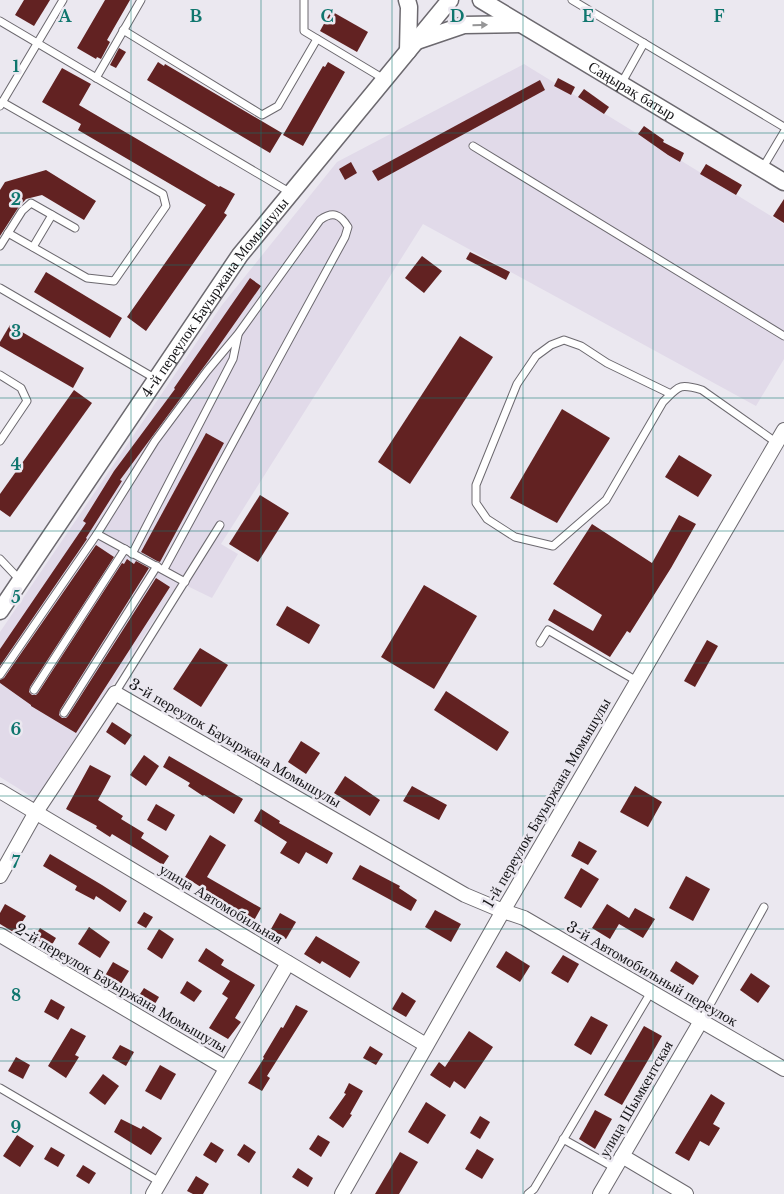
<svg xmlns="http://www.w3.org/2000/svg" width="784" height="1194" viewBox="0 0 784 1194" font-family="'Libre Baskerville',serif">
<rect width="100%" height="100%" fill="#ebe8f0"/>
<path fill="#e1dae9" d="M524,64L784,224V359L756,406L423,224L221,544L238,554L212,598L179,582L37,800L0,777V632L222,305L337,162Z"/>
<g fill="#622222">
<path d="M24,0H50L34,26L15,15Z"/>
<path d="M105,0H130L107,40L110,42L101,59L97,57L96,59L77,48Z"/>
<path d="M331,11L368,32L357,52L320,31Z"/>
<path d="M119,48L126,52L116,68L110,65Z"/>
<path d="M158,62L164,66L165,64L282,133L270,153L147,80Z"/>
<path d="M328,62L345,72L303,146L283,135L323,66L325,67Z"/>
<path d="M62,68L91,84L79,105L219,187L220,186L235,194L224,213L227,215L146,331L127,317L206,205L78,130L81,124L42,102Z"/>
<path d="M558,78L575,87L571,95L554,86Z"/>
<path d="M540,80L545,90L378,181L372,171Z"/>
<path d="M584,89L609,107L604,114L578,97Z"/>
<path d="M644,126L664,140L663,142L684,153L680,162L668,155L638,134Z"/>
<path d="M351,162L357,173L345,180L339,169Z"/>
<path d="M706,164L742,185L736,195L700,174Z"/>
<path d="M46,170L96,201L84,220L42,195L26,199L18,208L0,236V190L5,182Z"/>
<path d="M784,199V223L773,216Z"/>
<path d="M470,252L510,272L506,280L466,259Z"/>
<path d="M422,256L442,271L424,293L405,278Z"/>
<path d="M46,272L122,318L110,338L34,292Z"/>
<path d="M250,278L261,286L209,360L120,480L122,481L86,538L87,539L0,666V649L86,523L83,521L114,471L175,389L174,388Z"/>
<path d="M10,325L84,368L73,388L0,346V342Z"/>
<path d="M460,336L493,357L410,484L378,462Z"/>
<path d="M74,390L92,403L10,517L0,510V494Z"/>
<path d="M562,409L610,438L557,523L510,498Z"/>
<path d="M206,433L224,443L160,562L157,561L141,552Z"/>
<path d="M679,455L712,475L698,497L665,477Z"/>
<path d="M260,495L289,513L258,562L229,544Z"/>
<path d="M679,515L696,524L671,568L630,633L627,631L610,657L548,620L554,609L593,631L602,615L553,584L592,524L652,563Z"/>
<path d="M96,545L114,557L30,687L29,692L32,695H36L38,693L122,563L124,564L127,559L134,564L136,561L149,568L60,710L59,715L62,718H66L68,716L156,578L170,587L76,733L31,706V705L0,683V680L4,678Z"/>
<path d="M424,585L477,616L434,689L381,657Z"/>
<path d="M287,606L320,625L309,644L276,625Z"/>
<path d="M707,640L718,646L695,687L684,681Z"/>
<path d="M200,648L228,665L201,707L173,689Z"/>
<path d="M446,691L509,732L497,751L434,710Z"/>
<path d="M112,722L132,735L125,745L106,732Z"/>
<path d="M301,741L320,753L306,774L288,762Z"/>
<path d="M144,755L159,766L146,786L130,775Z"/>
<path d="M169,756L243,799L234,814L204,795L203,796L188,786L190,783L163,767Z"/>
<path d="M90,765L111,776L98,800L123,816L121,819L144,833L141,838L169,856L163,865L112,834L110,837L96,828L97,826L66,809Z"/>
<path d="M345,776L380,800L370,816L334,793Z"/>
<path d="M412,786L447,805L439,820L403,801Z"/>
<path d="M635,786L662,802L648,827L620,812Z"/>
<path d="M156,804L175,815L166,831L147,820Z"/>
<path d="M261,809L280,821L279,823L333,853L327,864L306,852L299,864L280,853L287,842L254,821Z"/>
<path d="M210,835L226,845L207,877L261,908L252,924L232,912L234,908L185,877Z"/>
<path d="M579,841L597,851L588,865L571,856Z"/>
<path d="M50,854L102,885L127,901L120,912L96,896L94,900L75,890L77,886L43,866Z"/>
<path d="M360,865L400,886L399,888L417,900L411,911L352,879Z"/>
<path d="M581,868L599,879L581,908L564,898Z"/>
<path d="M686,876L710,889L693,921L669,908Z"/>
<path d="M5,904L26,916L15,933L0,924V913Z"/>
<path d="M607,904L629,918L635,908L655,919L643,938L619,924L610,939L592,928Z"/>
<path d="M435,910L461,924L451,942L425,927Z"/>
<path d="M144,912L153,917L146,928L137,923Z"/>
<path d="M280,913L296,922L286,939L271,929Z"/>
<path d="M89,927L110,942L100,958L78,944Z"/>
<path d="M40,928L56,938L50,948L34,938Z"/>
<path d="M159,929L174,939L162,959L147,949Z"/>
<path d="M316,936L360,962L350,978L322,961L320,964L304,954Z"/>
<path d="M206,948L224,960L221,965L255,985L235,1018L241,1022L228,1039L209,1028L228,998L222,994L230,981L198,961Z"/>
<path d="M506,951L530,966L520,982L496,967Z"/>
<path d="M563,955L579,964L568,983L551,973Z"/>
<path d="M676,961L699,976L693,985L670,971Z"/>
<path d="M113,962L129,971L117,990L102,981Z"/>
<path d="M751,973L770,986L758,1003L740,990Z"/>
<path d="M187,981L202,991L194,1002L180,993Z"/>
<path d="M144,988L159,997L152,1009L136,1000Z"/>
<path d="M402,992L416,1001L406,1017L392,1009Z"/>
<path d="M51,999L65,1007L58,1020L44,1012Z"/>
<path d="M296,1005L308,1011L267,1076L270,1078L262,1091L248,1083L264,1058L263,1057L281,1027L283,1028Z"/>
<path d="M591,1016L608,1025L591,1055L574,1045Z"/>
<path d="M644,1026L662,1036L622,1105L604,1095Z"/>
<path d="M71,1028L86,1036L75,1055L79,1057L66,1078L48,1066Z"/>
<path d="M469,1031L493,1047L465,1089L454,1081L450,1088L430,1075L439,1062L445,1067Z"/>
<path d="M120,1045L134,1052L126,1066L112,1058Z"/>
<path d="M370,1046L383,1054L376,1065L363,1058Z"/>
<path d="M16,1057L30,1065L23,1079L8,1071Z"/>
<path d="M160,1065L176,1074L161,1100L145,1091Z"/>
<path d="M103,1074L119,1086L105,1105L89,1093Z"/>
<path d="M349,1083L363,1091L350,1114L352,1115L343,1128L329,1118L346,1094L344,1093Z"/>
<path d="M711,1094L725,1103L713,1124L720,1128L709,1146L700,1141L689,1161L675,1153Z"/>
<path d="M426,1102L446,1115L428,1144L408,1132Z"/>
<path d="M595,1110L612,1119L595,1149L579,1139Z"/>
<path d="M480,1116L490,1122L480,1139L470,1133Z"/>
<path d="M121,1119L141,1129L143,1126L162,1138L151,1155L114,1132Z"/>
<path d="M17,1135L34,1146L20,1167L3,1156Z"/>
<path d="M318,1135L330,1142L321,1157L309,1149Z"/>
<path d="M211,1142L224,1150L216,1163L203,1155Z"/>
<path d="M244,1144L256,1152L249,1163L237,1155Z"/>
<path d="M51,1147L65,1155L58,1167L44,1159Z"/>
<path d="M477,1149L494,1159L482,1179L465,1169Z"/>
<path d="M400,1152L418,1162L399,1194H375Z"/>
<path d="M83,1165L96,1173L89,1184L76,1176Z"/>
<path d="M298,1168L313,1178L308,1187L292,1177Z"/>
<path d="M196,1176L209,1184L203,1194H193L187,1191Z"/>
</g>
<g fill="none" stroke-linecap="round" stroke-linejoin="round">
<g stroke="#6c696f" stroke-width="9">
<g id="service">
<path d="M304,0V31L384,79"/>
<path d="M572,0L784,127"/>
<path d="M0,21L291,193"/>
<path d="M123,30L262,115L278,106L317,39"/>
<path d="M96,78L141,0"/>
<path d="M621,84L644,43"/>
<path d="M2,102L163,194L166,206L114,281L87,278L8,233"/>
<path d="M0,106L63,0"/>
<path d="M473,146L784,336"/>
<path d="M762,169L784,132"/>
<path d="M0,246L22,211L31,203L75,228"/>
<path d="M33,247L52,215"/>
<path d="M0,288L156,379"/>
<path d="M0,375L21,388L27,401L0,441"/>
<path d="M671,394L607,363L581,346L564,340L551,345L536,356L517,384L476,485V503L487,519L515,537L553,546L606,500L663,402C679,386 679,383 702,390L777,443"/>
<path d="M132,554L233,359L238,335"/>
<path d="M0,559L20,580"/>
<path d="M164,569L345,237L348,227C340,214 333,211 320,220L238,334L207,371L155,441L97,534L185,582"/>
<path d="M540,643L548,630L637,681"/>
<path d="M0,675L97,534"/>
<path d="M34,690L125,549"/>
<path d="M115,693L220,525"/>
<path d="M64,713L157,566"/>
<path d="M701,1021L764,907"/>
<path d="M0,1088L160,1182"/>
<path d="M563,1139L615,1168"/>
<path d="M528,1194L534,1189L651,992"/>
</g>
</g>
<g stroke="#6c696f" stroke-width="16">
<g id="minor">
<path d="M0,791L426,1045"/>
<path d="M0,876L36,812L115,693L465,895L503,911L524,918L784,1069"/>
<path d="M0,935L226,1068"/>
<path d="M622,1156L686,1194"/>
<path d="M153,1194L288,963"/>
<path d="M342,1194L503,911L784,430"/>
<path d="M600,1194L701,1021"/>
</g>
</g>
<g stroke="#6c696f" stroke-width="19">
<g id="tertiary">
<path d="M407,0L409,7L408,51"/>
<path id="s1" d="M481,0L784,182"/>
<path d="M417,41L464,25L521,24"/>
<path id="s2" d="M0,611L240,255L450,0"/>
</g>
</g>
<use href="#service" stroke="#fff" stroke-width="7"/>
<use href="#minor" stroke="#fff" stroke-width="14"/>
<use href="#tertiary" stroke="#fff" stroke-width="16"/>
</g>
<defs><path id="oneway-solid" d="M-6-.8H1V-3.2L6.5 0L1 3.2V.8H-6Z" transform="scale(1.25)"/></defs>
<use fill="#969697" href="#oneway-solid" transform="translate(480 25) rotate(-1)"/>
<path fill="none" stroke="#0f766e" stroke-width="1" stroke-opacity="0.55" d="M131,0V1194M261,0V1194M392,0V1194M523,0V1194M653,0V1194M0,133H784M0,265H784M0,398H784M0,531H784M0,663H784M0,796H784M0,929H784M0,1061H784"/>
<g text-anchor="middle" stroke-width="5" stroke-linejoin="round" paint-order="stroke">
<g font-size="15" fill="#161518" stroke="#ebe8f0">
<text dy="5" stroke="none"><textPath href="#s1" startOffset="176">Саңырақ батыр</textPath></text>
<text dy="5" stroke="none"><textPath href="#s2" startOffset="380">4-й переулок Бауыржана Момышулы</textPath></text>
<text transform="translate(235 743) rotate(30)" y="5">3-й переулок Бауыржана Момышулы</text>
<text transform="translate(547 803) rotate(-60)" y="5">1-й переулок Бауыржана Момышулы</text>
<text transform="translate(221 904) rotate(31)" y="5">улица Автомобильная</text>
<text transform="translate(652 974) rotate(30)" y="5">3-й Автомобильный переулок</text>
<text transform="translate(121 988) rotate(30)" y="5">2-й переулок Бауыржана Момышулы</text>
<text transform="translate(636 1099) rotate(-60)" y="5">улица Шымкентская</text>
</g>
</g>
<g font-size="16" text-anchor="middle" font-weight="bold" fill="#0f766e" stroke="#ebe8f0" stroke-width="5" stroke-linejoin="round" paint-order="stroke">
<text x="65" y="22">A</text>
<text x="196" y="22">B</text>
<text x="327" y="22">C</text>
<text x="457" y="22">D</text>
<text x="588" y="22">E</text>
<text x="719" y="22">F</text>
<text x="16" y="72">1</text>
<text x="16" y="205">2</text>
<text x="16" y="337">3</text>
<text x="16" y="470">4</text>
<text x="16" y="603">5</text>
<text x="16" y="735">6</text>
<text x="16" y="868">7</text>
<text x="16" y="1001">8</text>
<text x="16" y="1133">9</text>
</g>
</svg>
